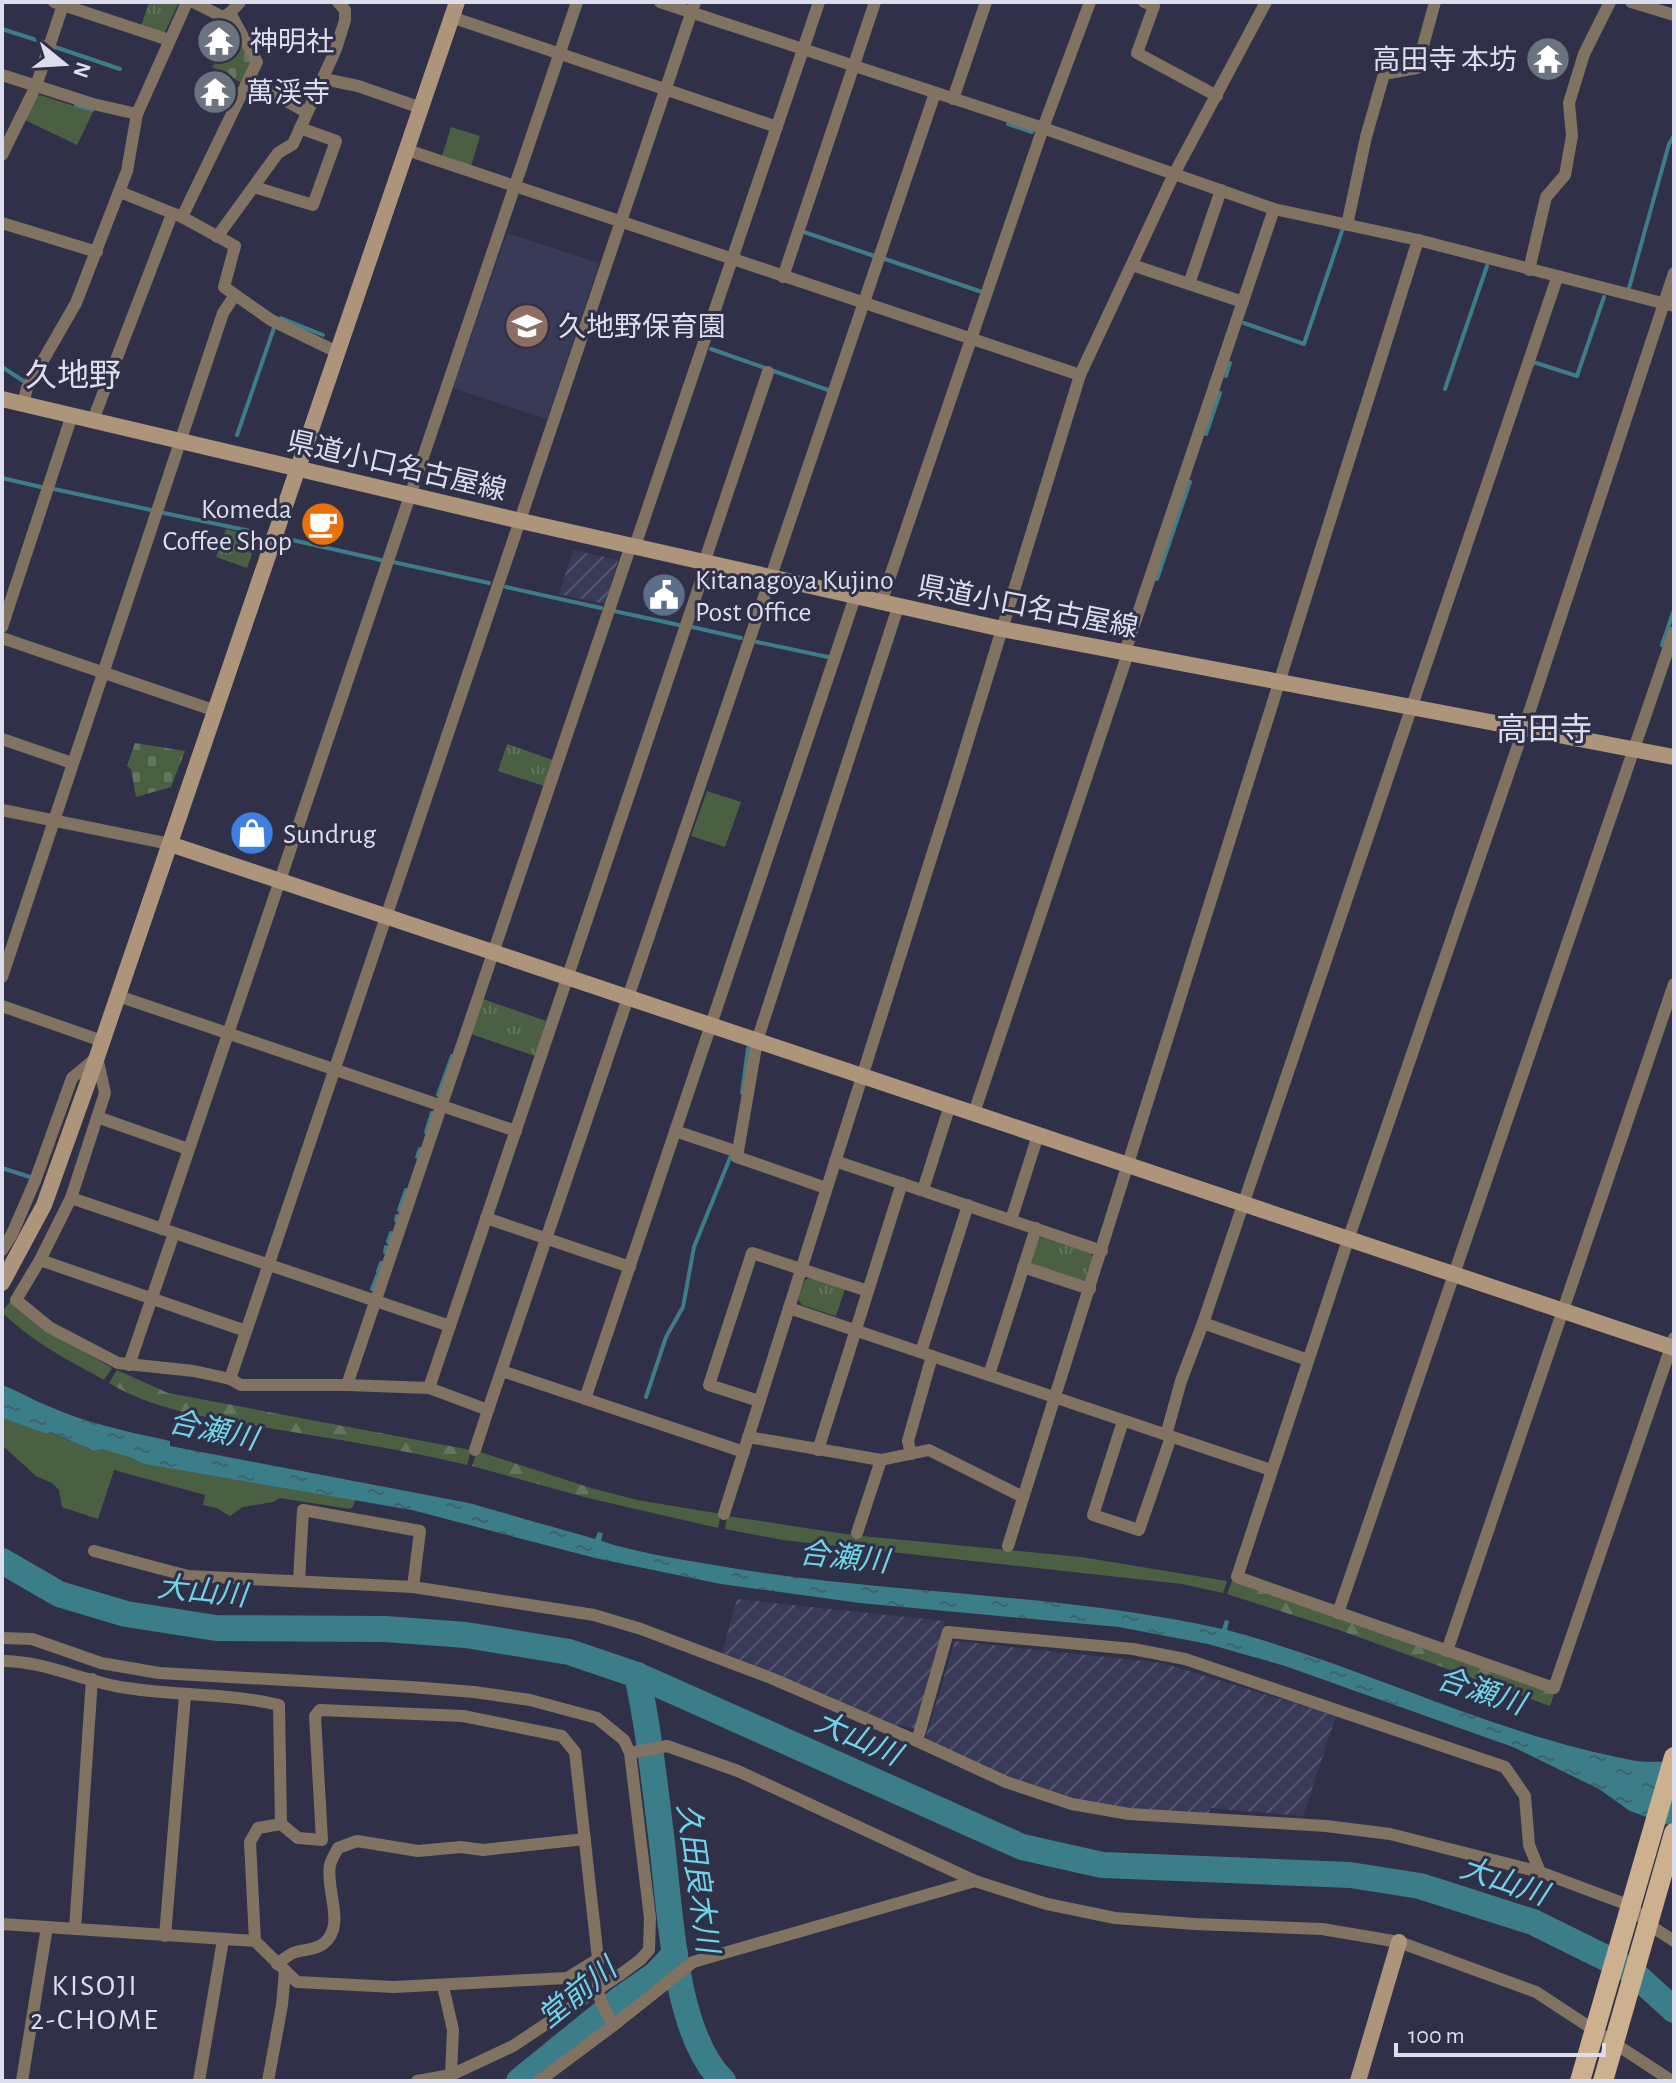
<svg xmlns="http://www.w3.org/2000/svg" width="1676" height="2083" viewBox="0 0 1676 2083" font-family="'Alegreya Sans','Noto Sans JP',sans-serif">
<defs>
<pattern id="industrial-furrows" width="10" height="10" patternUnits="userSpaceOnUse" patternTransform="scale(2)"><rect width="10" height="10" fill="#393a57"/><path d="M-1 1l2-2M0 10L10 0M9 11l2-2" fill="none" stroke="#55566f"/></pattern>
<pattern id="forest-firs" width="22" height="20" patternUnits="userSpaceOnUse" patternTransform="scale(2)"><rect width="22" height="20" fill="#4b6043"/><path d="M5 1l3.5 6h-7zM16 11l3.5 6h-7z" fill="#64765e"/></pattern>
<pattern id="cemetery-stones" width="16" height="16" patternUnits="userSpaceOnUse" patternTransform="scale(2)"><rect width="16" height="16" fill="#4b6043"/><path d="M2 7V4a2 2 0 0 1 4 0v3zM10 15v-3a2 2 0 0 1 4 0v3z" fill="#64765e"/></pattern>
<pattern id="park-tufts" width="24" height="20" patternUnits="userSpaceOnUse" patternTransform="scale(2)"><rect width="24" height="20" fill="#4b6043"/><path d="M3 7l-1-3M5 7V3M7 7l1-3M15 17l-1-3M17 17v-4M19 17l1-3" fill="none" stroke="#64765e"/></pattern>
<pattern id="water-ripples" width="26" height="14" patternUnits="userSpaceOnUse" patternTransform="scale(2)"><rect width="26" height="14" fill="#3c7d8a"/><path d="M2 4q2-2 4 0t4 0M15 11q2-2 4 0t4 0" fill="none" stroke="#3f636c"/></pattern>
</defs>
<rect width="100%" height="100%" fill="#303148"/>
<path fill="#393a57" d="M507,233L599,263L547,419L453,388Z"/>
<g fill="url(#industrial-furrows)">
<path d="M573,550L618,560L605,604L559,594Z"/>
<path d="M737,1599L945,1621L915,1728L891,1724L722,1653Z"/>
<path d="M955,1641L1163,1663L1336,1716L1303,1816L1210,1808L1208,1816L1127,1809L1089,1802L1006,1777L930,1741L926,1736Z"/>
</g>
<g fill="#4b6043">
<path d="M40,95L93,112L77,145L25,120L36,97Z"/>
<path d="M451,127L480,136L471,166L442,156Z"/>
<path d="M707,791L741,802L725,847L691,836Z"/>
<path d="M12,1299L44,1329L112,1368L104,1380C68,1360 32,1342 2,1312Z"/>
<path d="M2,1418L47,1434L49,1432L96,1452L100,1449L130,1456L144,1464L355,1500L353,1507L350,1509L280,1498L273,1502L243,1507L230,1516L217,1508L203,1505L205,1495L114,1470L98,1519L62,1507L59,1490L52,1483L36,1476L4,1447Z"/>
<path d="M591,1488L637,1500L721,1514L718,1528L588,1498Z"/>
<path d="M727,1516L852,1535L1081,1557L1227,1581L1223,1593L1182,1584L783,1540L725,1529Z"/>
</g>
<g fill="url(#forest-firs)">
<path d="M117,1370L168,1393L471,1450L467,1465C401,1449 334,1439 268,1428C215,1419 155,1411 109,1383Z"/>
<path d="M477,1451L591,1488L588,1498L472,1466Z"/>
<path d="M1232,1581L1554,1694L1550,1706L1339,1630L1227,1594Z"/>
</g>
<g fill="url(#cemetery-stones)">
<path d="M235,29L253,62L244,84L212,67Z"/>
<path d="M135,743L185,751L171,787L136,797L131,769L127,766Z"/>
</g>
<g fill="url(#park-tufts)">
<path d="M149,2H179L164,34L141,26Z"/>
<path d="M226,529L258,537L247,568L216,557Z"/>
<path d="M507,744L553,760L544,786L498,771Z"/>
<path d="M483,999L546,1021L535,1056L471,1034Z"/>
<path d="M1041,1237L1091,1253L1094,1260L1088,1278L1083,1281L1032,1265L1030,1260L1036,1240Z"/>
<path d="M810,1278L845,1289L836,1316L802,1305L798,1299L805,1280Z"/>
</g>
<path fill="url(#water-ripples)" d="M2,1385C19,1391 32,1400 48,1406C86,1423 129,1432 170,1441V1446L469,1503L595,1539L598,1532L603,1533L601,1541C636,1552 672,1558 708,1564C878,1595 1053,1591 1222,1629L1225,1620L1229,1621L1227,1630C1363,1666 1493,1734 1631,1760C1645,1763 1660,1761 1674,1762V1827L1630,1811L1599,1789L1513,1747L1285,1666L1208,1644L1119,1627L860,1603L721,1584L595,1558L412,1510L144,1464L130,1457L101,1449L96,1452L50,1432L47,1434L2,1418Z"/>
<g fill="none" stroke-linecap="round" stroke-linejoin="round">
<g stroke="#3c7d8a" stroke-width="4">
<path d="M2,29L46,43"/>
<path d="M55,47L120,69"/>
<path d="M76,105L92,110"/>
<path d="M1008,124L1032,132"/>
<path d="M801,231L877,257"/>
<path d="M885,259L982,292"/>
<path d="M1629,288L1669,144L1674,136"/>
<path d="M281,318L323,335"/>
<path d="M1244,323L1304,344L1342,231"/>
<path d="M711,349L828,390"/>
<path d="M1532,365L1533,362L1577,376L1604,297"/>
<path d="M2,367L25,382"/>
<path d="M1226,376L1230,363"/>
<path d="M1445,389L1487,266"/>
<path d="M1206,434L1220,393"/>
<path d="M237,435L274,328"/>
<path d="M2,478L41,487"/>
<path d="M54,489L151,510"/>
<path d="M164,513L255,532"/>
<path d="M292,540L381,560"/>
<path d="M393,562L489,583"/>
<path d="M1157,579L1190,482"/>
<path d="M506,587L601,608"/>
<path d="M614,611L679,625"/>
<path d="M692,627L741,638"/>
<path d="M757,642L828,657"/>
<path d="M1662,645L1674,610"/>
<path d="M742,1093L748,1048"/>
<path d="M438,1095L452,1056"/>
<path d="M431,1116L432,1113"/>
<path d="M426,1132L430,1119"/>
<path d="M417,1157L420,1149"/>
<path d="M2,1168L30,1177"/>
<path d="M399,1210L406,1190"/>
<path d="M396,1220L397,1216"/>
<path d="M388,1242L391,1233"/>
<path d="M385,1252L386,1247"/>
<path d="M378,1272L381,1263"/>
<path d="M372,1289L377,1276"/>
<path d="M646,1397L666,1337L683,1307L694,1247L732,1153"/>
</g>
<g stroke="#3c7d8a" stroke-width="26">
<path d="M2,1561L59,1594L126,1614L216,1628L385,1629L466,1635L569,1652L637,1675L1022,1847L1102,1865L1350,1875L1420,1886L1533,1922L1630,1970L1674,2010"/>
<path d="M637,1675C649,1730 655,1787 662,1843C670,1909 674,2034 723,2081"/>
<path d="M519,2081L619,2000L655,1975L675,1954"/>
</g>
<g stroke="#817261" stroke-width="12">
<path d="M54,2L169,40"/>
<path d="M193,2L223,17L230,13"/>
<path d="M660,2L1043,128L1274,209L1418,240L1674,306"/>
<path d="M1144,2L1154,6L1137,53L1217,96"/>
<path d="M1631,2L1674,15"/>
<path d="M451,17L777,127"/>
<path d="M2,75L93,104L137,114"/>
<path d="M324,79L358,86L421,108"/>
<path d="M249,80L306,112"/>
<path d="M953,99L986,2"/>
<path d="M407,150L1080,375"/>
<path d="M2,155L36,86L64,2"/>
<path d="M254,187L313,205L336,141L300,128"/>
<path d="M120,192L182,217L235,246L224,287L271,320L337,352"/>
<path d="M182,217L257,62L230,13L240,2"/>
<path d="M2,223L97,252"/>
<path d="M1347,225L1366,137L1384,74L1417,68L1435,2"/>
<path d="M217,237L278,153L293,144L336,49L345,20V10L338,2"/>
<path d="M1132,265L1243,302"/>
<path d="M1529,270L1546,197L1565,175L1572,136L1569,103L1584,54L1610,2"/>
<path d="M1674,273L1524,728L1348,1240L1237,1577L1554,1688L1674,1338"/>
<path d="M783,277L875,2"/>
<path d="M1189,284L1221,190"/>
<path d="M23,404L27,388L76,303L127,171L137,114L187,2"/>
<path d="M93,420L172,214"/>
<path d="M635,546L819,2"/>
<path d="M704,563L768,372"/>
<path d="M881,603L1043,128L1090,2"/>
<path d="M2,627L72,415"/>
<path d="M2,638L216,711"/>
<path d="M1125,652L1274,209"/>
<path d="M2,739L72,763"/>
<path d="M2,810L170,844"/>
<path d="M2,977L223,313L235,295"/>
<path d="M118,996L516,1131"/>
<path d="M2,1006L102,1041"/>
<path d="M974,1113L1128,653"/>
<path d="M97,1117L188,1149"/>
<path d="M675,1131L729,1149"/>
<path d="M835,1161L1102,1251"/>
<path d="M826,1188L737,1157L757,1041L898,607"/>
<path d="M923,1190L950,1105"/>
<path d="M71,1198L450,1326"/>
<path d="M486,1218L630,1267"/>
<path d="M1011,1220L1038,1135"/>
<path d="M162,1229L577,2"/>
<path d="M2,1250L12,1234L35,1181L72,1078L97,1057L105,1093L71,1198L40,1260L16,1300L49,1327L118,1363L194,1371L230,1379L241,1385H347L429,1388L488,1410L935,93"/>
<path d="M40,1260L246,1331"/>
<path d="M1023,1267L1090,1289"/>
<path d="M789,1308L1271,1470"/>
<path d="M921,1352L968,1205"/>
<path d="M1308,1360L1203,1323L1557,278"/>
<path d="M129,1365L174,1233"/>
<path d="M502,1371L744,1452"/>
<path d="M989,1375L1036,1228"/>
<path d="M230,1379L695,2"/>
<path d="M347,1385L631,545"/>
<path d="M429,1388L707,563"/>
<path d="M585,1399L855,597"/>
<path d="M759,1401L709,1385L752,1253L868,1291"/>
<path d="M1123,1421L1093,1515L1139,1530L1171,1437"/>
<path d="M1166,1435L1181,1381L1203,1323"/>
<path d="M748,1437L881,1460L929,1450L1023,1497"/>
<path d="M475,1450L488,1410"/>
<path d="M818,1450L902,1183"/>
<path d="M911,1454L908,1441L932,1356"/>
<path d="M724,1514L956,779L1080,375L1174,174L1266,2"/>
<path d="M857,1533L881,1460"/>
<path d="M1008,1546L1418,240"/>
<path d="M94,1551L188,1576L413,1587L594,1615L641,1629L771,1678L917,1741L948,1632L1133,1649L1185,1659L1505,1767L1525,1796L1529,1845L1540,1872L1631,1906L1648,1924L1674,1941"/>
<path d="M299,1581L303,1510L420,1531L413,1587"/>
<path d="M1338,1613L1674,632"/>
<path d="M2,1638L32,1639L101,1663L159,1673L411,1687L474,1692L530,1700L597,1718L624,1740L630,1753L650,1918L649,1950L640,1960L621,1974L513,2046L451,2075L417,2081"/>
<path d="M1447,1651L1674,984"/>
<path d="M2,1661C46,1661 84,1682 127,1688C178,1696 229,1693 279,1705L281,1824L298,1838L322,1840L315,1716L320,1710L463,1716L562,1736L575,1752L598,1959L567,1978L394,1987L297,1982L255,1941L2,1924"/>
<path d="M917,1741L1006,1782L1072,1804L1129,1814L1326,1826L1390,1834L1540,1872"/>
<path d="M630,1753L667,1746L738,1771L975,1881L1047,1904L1115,1918L1195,1924L1322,1929L1399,1942L1536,1992L1672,2081"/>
<path d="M75,1929L92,1679"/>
<path d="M165,1936L185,1696"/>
<path d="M255,1941L250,1842L258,1828L281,1824"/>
<path d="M598,1959C597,1991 596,1998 614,2025"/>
<path d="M277,1964C282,1960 287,1956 293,1953C302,1949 314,1951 323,1944C347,1926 325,1890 330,1865C331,1860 335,1854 338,1848L357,1841L418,1851L461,1847L483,1850L585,1839"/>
<path d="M443,1986L453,2030L451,2075"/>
<path d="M22,2081L47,1927"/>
<path d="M199,2081L223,1940"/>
<path d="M268,2081L282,2005L285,1971"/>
<path d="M539,2081L614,2025L693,1962L975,1881"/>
</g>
<g stroke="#ac957a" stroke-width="16">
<path d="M2,399L521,521L1002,629L1674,757"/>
<path d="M170,844L1674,1348"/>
<path d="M2,1283L44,1205L97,1057L457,2"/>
<path d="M1358,2081L1399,1942"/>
</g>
<g stroke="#cdb08d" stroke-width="20">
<path d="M1580,2081L1674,1757"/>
<path d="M1603,2081L1674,1833"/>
</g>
</g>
<defs>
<g id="temple-disc" transform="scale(2.3)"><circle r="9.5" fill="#6b7280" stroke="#303148"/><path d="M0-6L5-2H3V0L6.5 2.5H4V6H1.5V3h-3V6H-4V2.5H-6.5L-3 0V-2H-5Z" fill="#fff"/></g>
<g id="school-disc" transform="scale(2.3)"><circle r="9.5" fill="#8d6e63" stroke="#303148"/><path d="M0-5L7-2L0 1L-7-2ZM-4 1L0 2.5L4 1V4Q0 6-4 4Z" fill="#fff"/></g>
<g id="cafe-disc" transform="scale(2.3)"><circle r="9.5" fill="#e8710a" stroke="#303148"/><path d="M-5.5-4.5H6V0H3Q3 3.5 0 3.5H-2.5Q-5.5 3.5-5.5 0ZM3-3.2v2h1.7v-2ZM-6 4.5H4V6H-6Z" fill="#fff"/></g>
<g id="civic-disc" transform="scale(2.3)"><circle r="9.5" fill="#5c6f8a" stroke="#303148"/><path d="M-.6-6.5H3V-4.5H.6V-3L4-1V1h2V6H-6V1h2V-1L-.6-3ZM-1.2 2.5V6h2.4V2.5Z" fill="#fff"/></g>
<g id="shop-disc" transform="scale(2.3)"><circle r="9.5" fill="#3f7fe0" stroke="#303148"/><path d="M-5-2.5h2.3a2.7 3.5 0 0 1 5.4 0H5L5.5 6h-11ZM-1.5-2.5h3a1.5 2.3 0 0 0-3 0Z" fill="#fff"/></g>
</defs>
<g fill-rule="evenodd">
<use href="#temple-disc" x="219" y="41"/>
<use href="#temple-disc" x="1548" y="59"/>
<use href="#temple-disc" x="215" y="92"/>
<use href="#school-disc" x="527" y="326"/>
<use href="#cafe-disc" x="323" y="524"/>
<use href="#civic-disc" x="664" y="595"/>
<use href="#shop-disc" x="252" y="833"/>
</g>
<g text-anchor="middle" stroke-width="6" stroke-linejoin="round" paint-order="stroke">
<g font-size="28" fill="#dddeed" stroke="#303148" text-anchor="start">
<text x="250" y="51">神明社</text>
<text x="1517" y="69" text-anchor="end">高田寺 本坊</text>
<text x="246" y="102">萬渓寺</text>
<text x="558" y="336">久地野保育園</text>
<text x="292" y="518" text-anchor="end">Komeda<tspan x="292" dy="32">Coffee Shop</tspan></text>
<text x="695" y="589">Kitanagoya Kujino<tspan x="695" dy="32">Post Office</tspan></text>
<text x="283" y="843">Sundrug</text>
</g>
<g font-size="28" fill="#dddeed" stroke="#303148">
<text transform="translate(397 465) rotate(13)" y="10">県道小口名古屋線</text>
<text transform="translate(1028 606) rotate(11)" y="10">県道小口名古屋線</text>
</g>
<g font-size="30" font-style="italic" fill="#6ed4e9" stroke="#303148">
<text transform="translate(213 1430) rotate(12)" y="10">合瀬川</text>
<text transform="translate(844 1557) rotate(6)" y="10">合瀬川</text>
<text transform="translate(202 1591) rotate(6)" y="10">大山川</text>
<text transform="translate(1481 1691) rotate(18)" y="10">合瀬川</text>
<text transform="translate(858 1738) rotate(24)" y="10">大山川</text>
<text transform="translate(698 1878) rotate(82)" y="10">久田良木川</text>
<text transform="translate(1504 1881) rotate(19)" y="10">大山川</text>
<text transform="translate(577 1993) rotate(-39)" y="10">堂前川</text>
</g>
<g font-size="30" letter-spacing="2" fill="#dddeed" stroke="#303148">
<text x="95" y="1995">KISOJI<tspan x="95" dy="34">2-CHOME</tspan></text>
</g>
<g font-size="32" fill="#dddeed" stroke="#303148">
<text x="73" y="386">久地野</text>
<text x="1544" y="740">高田寺</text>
</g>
</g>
<rect width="1676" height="2083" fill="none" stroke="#dddeed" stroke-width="8"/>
<g transform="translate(64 64) rotate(108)" stroke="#303148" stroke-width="6" paint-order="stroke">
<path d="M0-6L14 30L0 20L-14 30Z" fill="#dddeed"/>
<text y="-12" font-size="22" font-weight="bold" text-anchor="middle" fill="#dddeed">N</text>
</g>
<path d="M1396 2043v12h208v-12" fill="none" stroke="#dddeed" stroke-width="4"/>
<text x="1408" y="2043" font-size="24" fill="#dddeed" stroke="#303148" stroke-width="6" paint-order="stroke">100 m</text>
</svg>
